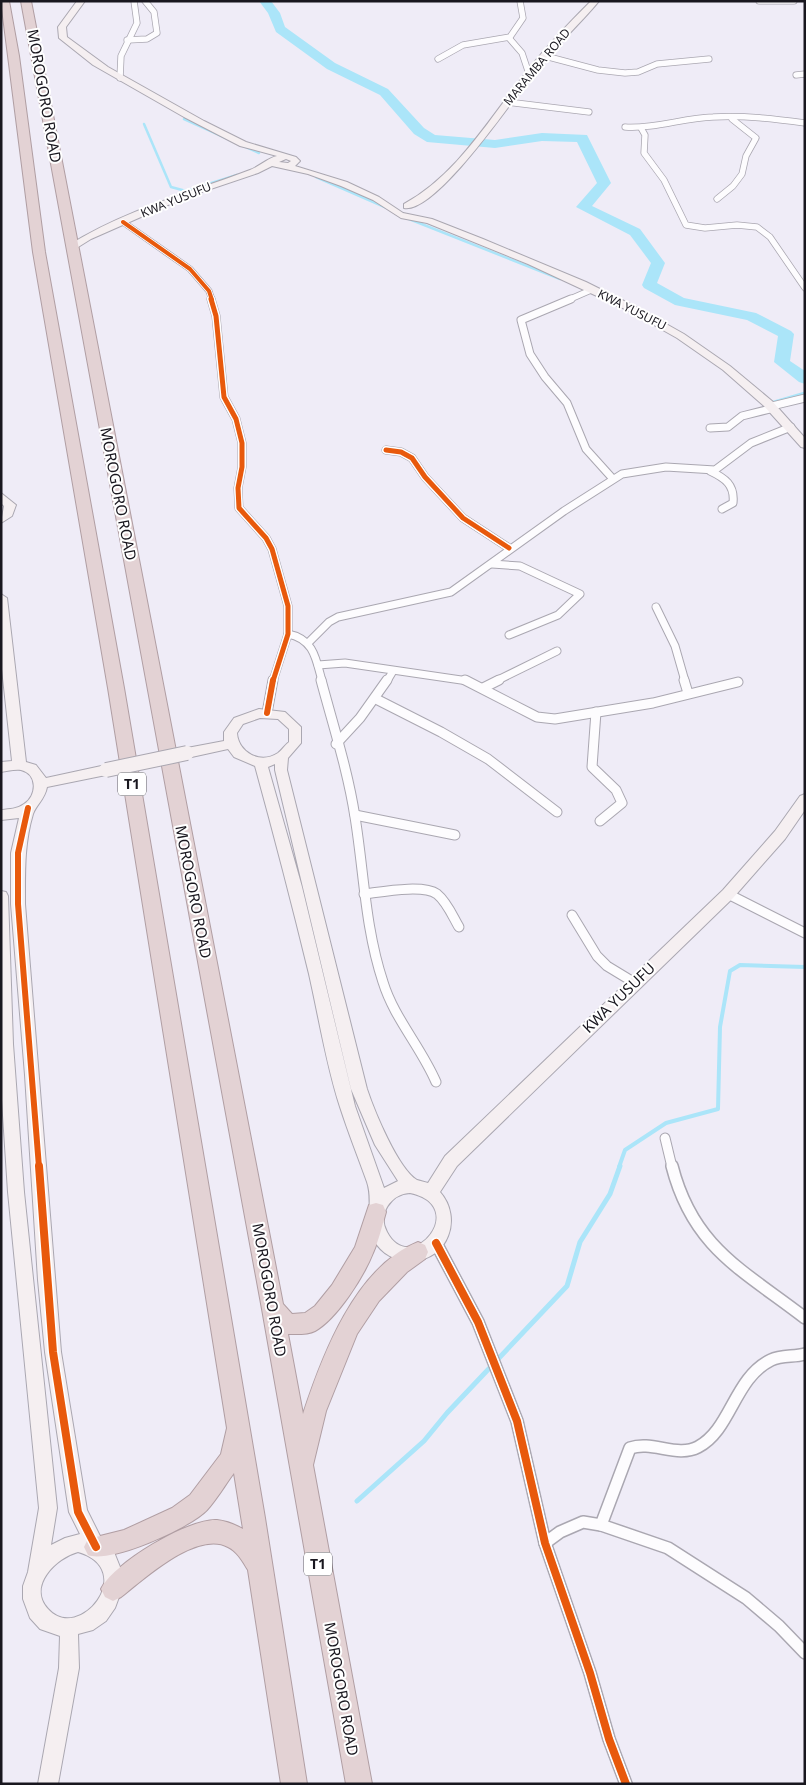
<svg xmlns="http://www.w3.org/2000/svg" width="806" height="1785" viewBox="0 0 806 1785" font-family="'Noto Sans',sans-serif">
<rect width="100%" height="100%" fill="#efecf7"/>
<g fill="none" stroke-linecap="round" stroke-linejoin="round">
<g stroke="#abe5f9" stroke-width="2.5">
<path d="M184,119L259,153"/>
<path d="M144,124L171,187L186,191L237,175"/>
<path d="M316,177L387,208"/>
<path d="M409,219L560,279"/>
</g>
<path stroke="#abe5f9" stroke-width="3" d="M774,402L805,393"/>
<path stroke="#abe5f9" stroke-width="4" d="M619,1167L625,1150L666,1123L718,1109L720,1027L730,971L740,965L805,967"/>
<path stroke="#abe5f9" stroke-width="5" d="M357,1501L424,1441L447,1413L567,1286L580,1242L610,1194L620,1166"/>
<path fill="#abe5f9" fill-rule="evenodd" d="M259,1H271L280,13L285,27L335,63L388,89L424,128L435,135L495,140L542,133L587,135L611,183L592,206L640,229L665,263L657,283L684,298L756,313L791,331L794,334L790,361L805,371V384L799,382L774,362L778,336L747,320L675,305L644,288L642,285L651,263L630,235L576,207L597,183L577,142L542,141L495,148L427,142L414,134L380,95L327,69L276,32L268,13Z"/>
<g stroke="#aaa7b1" stroke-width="7">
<g id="street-far3">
<path d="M759,1H794"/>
<path d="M509,38L522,53L529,74"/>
<path d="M127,40L147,39L157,33L154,12L145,1"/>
<path d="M545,56L598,70L625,73L638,72L657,64L709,59"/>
<path d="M438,59L463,45L510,37L523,18L520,1"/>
<path d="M796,75L805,74"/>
<path d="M120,78L121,56L137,23L134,1"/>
<path d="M507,102L589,112"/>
<path d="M625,127C655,129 683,118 713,117C744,115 775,119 805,123"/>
<path d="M641,128L645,135L644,153L664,180L686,225L705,228L737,225L757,227L770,237L805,288"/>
<path d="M717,199L733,186L742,174L746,156L756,138L732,119"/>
<path d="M123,222L190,269L209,291L212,300"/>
<path d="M568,300L591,290"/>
</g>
</g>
<g stroke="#aaa7b1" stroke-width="9">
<g id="street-far2">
<path d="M211,299L216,316L224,397L236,419L242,443V467L238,488L239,508L266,538L272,549L288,606V634L273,681"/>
<path d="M571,299L521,320L530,354L545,377L567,403L586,449L613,479"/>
<path d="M772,406L805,398"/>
<path d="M710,428L728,427L742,416L774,408"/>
<path d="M386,450L401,452L412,458L425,477L463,518L509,548"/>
<path d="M710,471C725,478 735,485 733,503L722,509"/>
<path d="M492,564L520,566L580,594L558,615L509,635"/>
<path d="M656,607L675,646L685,681"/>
<path d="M288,634C314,639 316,659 322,681"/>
<path d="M309,642L329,622L338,617L451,592L564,511L622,474L666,467L715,470L751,443L791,427"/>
<path d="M318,665L345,663L468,681"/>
<path d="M387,681L393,671"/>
<path d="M496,681L557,651"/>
</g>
</g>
<g stroke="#aaa7b1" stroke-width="11">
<g id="street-far1">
<path d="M321,680C333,725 348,771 355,817C364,872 365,928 383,982C394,1018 421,1047 436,1082"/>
<path d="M465,680L537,717L555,719L653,703L738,682"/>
<path d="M684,680L688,693"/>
<path d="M483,688L499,680"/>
<path d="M376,699L441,732L488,759L557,812"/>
<path d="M596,712L592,767L616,790L622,803L600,821"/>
<path d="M267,713L273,680"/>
<path d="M336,744L360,718L387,680"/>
<path d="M355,815L455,835"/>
<path d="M364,894C381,892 423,884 437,894C447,902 453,917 459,927"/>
<path d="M728,894L805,933"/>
<path d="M572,915L597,956L607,966L635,983"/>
<path d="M665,1138L672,1167"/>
</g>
</g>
<g stroke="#aaa7b1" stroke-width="14">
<g id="street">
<path d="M672,1166C693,1248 743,1270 805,1318"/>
<path d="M436,1243L478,1322L517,1421L545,1543L590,1673L609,1739L626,1784"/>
<path d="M601,1525L630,1448C652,1440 677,1458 698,1447C731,1430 734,1378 771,1360C781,1355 794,1357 805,1354"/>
<path d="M545,1543L560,1532L583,1522L601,1525L668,1548L746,1598L779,1626L805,1653"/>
</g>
</g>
<g stroke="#aaa7b1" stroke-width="2">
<g id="secondary">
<path d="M77,1H85L66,27L67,37L108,67L204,121L246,142L296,157L300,161L295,166L347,182L379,197L403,213L432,219L483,239L586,282L636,307L684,334L730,366L772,401L805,438V448L801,447L764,406L723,370L677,338L629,311L528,264L427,223L401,218L373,200L341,186L308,174L272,166L258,173L184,198L91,239L75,249H69V245C125,210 189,193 250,170C260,166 268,158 277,156L240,146L184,117L93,65L59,38L58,27ZM286,159L291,161L288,163L279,162Z"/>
<path d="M591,1H599C580,24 558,44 539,66C518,92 437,214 404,208V204C455,176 486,124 521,79C542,51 566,26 591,1Z"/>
<path d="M1,493L16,505L12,516L1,523L4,506L1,503Z"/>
<path d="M1,594L7,598L26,762L36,765L46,778L106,765L112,770L106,775L47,787C45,799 36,805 33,814C24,844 25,873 25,904L61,1352L87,1510L103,1542L114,1552L122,1572L123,1586L115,1608L106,1621L93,1630L78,1634L79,1668L58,1784H38L59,1668L60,1636L40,1629L30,1618L23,1599V1586L28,1572L39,1508L8,1192L1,1085V891L6,892L8,896L13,1044L24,1192L57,1508L51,1545L65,1538L80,1534L69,1512L45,1352L38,1280L25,1075L11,904V853L19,818L1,820V810C10,809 17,809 24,804C37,796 38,774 21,770C15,769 8,771 1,772V762L12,761L1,660ZM78,1552C139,1570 79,1644 48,1609C27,1586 56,1558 78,1552Z"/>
<path d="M259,709L285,712L301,727V743L288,758L287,770L367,1089C374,1110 398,1169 417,1180C420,1181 425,1182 428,1183L445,1156L723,890L775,831L800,796L805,794V810L785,839L733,898L457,1166L440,1192C463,1218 448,1260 412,1261C397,1262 381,1254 374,1240C364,1221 374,1202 367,1182C358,1157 348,1132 340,1107C326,1064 319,1018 309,974C292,904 274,835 255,766L234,757L228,749L187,758L181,753L187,748L224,741V732L234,718ZM260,718L278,719L289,729V742C285,745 282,750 278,753C260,765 238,752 237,733L243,724ZM275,764V770L351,1089L375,1145L398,1181L384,1188L355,1106L302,887L268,767ZM410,1193C471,1206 411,1278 387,1232C377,1214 391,1194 410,1193Z"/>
</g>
</g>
<g stroke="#b09ea3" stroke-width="2">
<g id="highway">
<path d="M1,1H9L19,56L45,252L124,688L265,1518L307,1784H281L248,1570C243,1562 237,1551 228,1547C197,1530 144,1579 121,1597L113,1601L105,1597L101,1589C112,1564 189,1518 217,1520C226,1521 236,1525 243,1529L234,1473C225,1485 217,1499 207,1510C190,1528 110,1564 88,1555L84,1547L88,1539L124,1530L172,1508L190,1495L221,1454L227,1428L108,688L33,252Z"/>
<path d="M21,1H31L283,1304L292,1314L305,1313L315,1306L332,1285L355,1247L369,1205L376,1203L383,1205L386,1212C382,1226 379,1240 373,1253C364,1276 337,1319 315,1331C307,1335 297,1334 288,1334L303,1414C322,1356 355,1267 418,1242L425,1245L428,1252L425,1259L407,1272L379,1301L357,1334L326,1411L313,1465L372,1784H346L262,1309Z"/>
</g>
</g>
<use href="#street-far3" stroke="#fdfcfe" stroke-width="5.5"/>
<use href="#street-far2" stroke="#fdfcfe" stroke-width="7"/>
<use href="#street-far1" stroke="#fdfcfe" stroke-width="9"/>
<use href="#street" stroke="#fdfcfe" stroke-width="11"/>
<use href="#secondary" fill="#f5eff1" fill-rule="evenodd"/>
<use href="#highway" fill="#e3d2d4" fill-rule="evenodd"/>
<g stroke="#aaa7b1" stroke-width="16" stroke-linecap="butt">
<path id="secondary-bridge" d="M106,770L187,753"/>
</g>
<use href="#secondary-bridge" stroke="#f5eff1" stroke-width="14"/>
<g stroke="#fff" stroke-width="5.5">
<path id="cycleway-far3" d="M123,222L190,269L209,291L212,300"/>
</g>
<g stroke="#fff" stroke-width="8">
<g id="cycleway-far2">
<path d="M211,299L216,316L224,397L236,419L242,443V467L238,488L239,508L266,538L272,549L288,606V634L273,681"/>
<path d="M386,450L401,452L412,458L425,477L463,518L509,548"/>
</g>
</g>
<g stroke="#fff" stroke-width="9">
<g id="cycleway-far1">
<path d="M267,713L273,680"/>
<path d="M28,808L18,853V904L39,1167"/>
</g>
</g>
<g stroke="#fff" stroke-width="11">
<g id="cycleway">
<path d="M39,1166L53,1352L78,1512L96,1547"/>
<path d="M436,1243L478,1322L517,1421L545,1543L590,1673L609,1739L626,1784"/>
</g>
</g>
<use href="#cycleway-far3" stroke="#e8590c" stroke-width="4"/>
<use href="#cycleway-far2" stroke="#e8590c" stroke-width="5"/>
<use href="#cycleway-far1" stroke="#e8590c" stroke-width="6"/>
<use href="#cycleway" stroke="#e8590c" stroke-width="8"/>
</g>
<g text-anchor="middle" stroke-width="4" stroke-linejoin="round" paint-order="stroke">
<g font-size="12" fill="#19171f" stroke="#fff">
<text transform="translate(537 67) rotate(-50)" y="4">MARAMBA ROAD</text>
<text transform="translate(176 200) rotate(-22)" y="4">KWA YUSUFU</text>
<text transform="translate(632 310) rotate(27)" y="4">KWA YUSUFU</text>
</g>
<g fill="#fff" stroke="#5e5d62" stroke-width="1">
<rect x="118" y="772.5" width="28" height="23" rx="4"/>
<rect x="304" y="1552.5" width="28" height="23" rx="4"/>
</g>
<g font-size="14" font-weight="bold" fill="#19171f">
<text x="132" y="789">T1</text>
<text x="318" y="1569">T1</text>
</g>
<g font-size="15" fill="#19171f" stroke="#fff">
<text transform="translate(44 96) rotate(80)" y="5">MOROGORO ROAD</text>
<text transform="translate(118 494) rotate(79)" y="5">MOROGORO ROAD</text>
<text transform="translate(193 892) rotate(79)" y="5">MOROGORO ROAD</text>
<text transform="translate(619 998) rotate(-44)" y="5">KWA YUSUFU</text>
<text transform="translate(269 1290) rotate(80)" y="5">MOROGORO ROAD</text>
<text transform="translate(341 1689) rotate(80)" y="5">MOROGORO ROAD</text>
</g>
</g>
<rect width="806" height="1785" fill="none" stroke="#19171f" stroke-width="5"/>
</svg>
